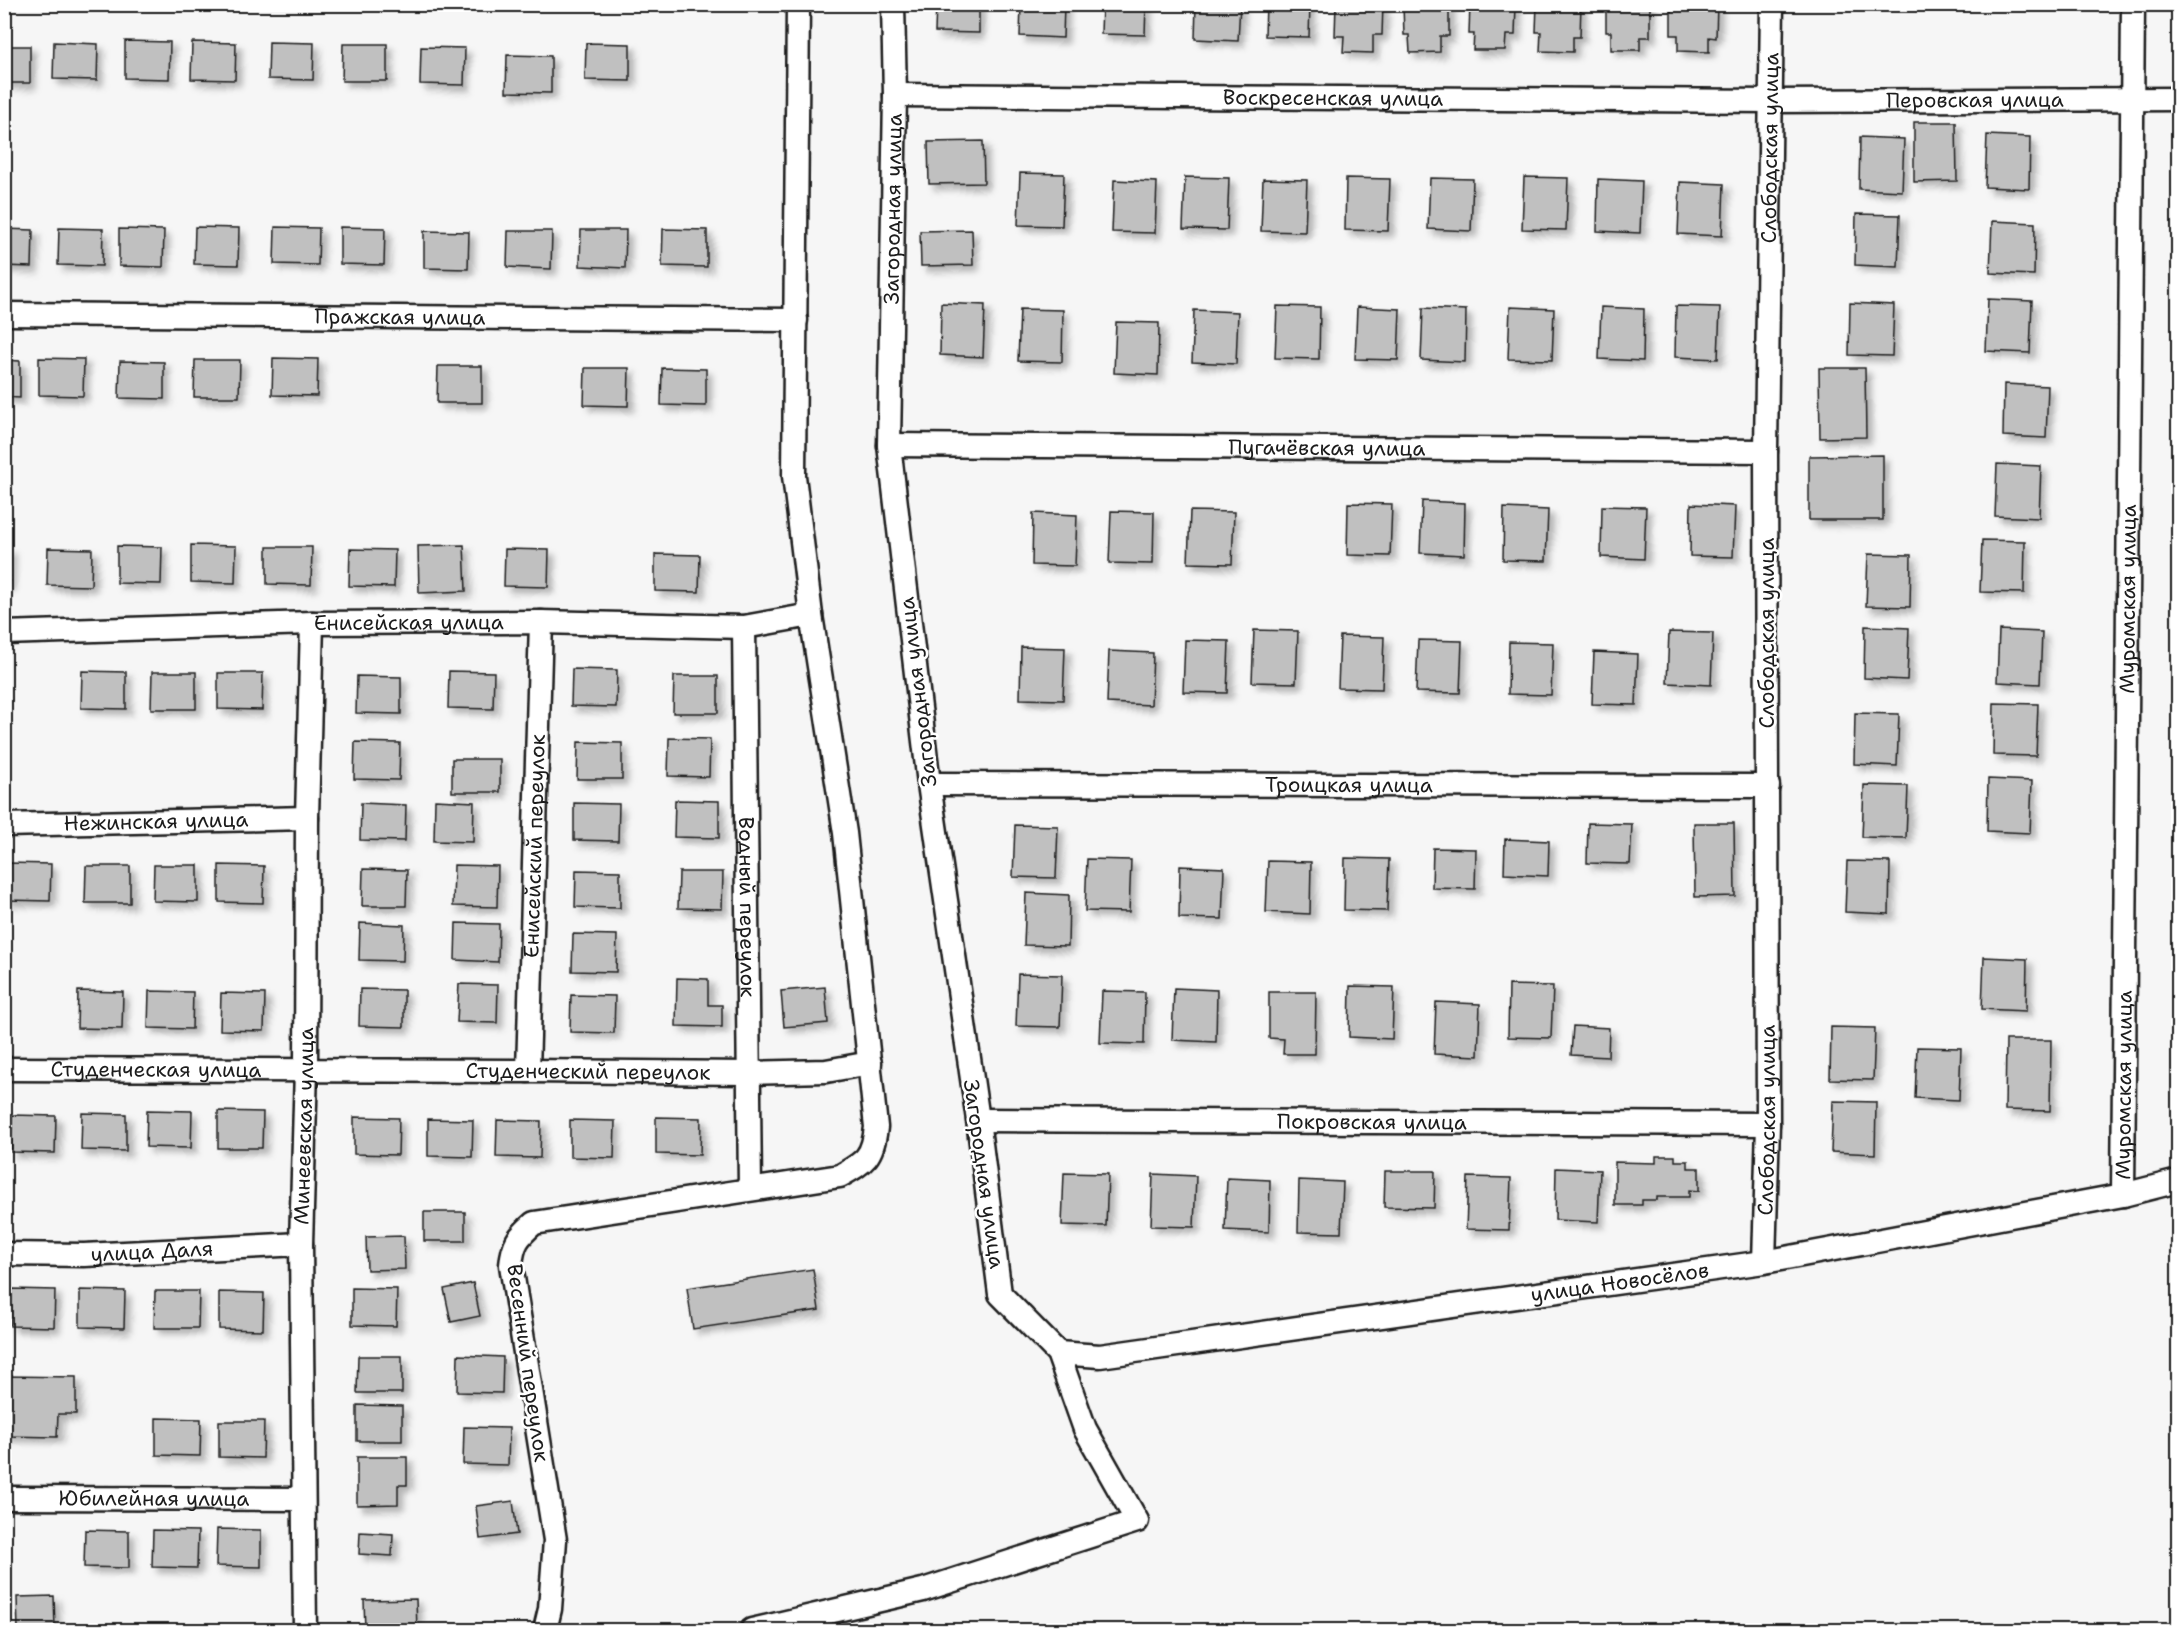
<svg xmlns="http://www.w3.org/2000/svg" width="2183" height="1635" viewBox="0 0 2183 1635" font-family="'Shantell Sans',sans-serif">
<defs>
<filter id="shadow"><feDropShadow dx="5.5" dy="5.5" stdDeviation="3" flood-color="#0004"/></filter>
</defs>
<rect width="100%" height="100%" fill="#f6f6f6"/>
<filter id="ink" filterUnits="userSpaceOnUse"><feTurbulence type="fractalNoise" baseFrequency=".0167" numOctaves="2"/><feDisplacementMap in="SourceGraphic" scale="12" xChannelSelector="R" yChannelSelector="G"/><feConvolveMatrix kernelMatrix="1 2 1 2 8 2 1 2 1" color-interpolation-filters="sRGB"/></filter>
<g filter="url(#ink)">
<g fill="#c0c0c0" stroke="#1c1c1c" stroke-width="1.5" filter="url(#shadow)">
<path d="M936,4H979V33L935,32Z"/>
<path d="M1021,4H1064L1063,38L1020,36Z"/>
<path d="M1102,4H1146L1145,35L1101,34Z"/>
<path d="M1196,4H1240L1238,41L1195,39Z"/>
<path d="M1266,4H1310L1309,37L1265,36Z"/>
<path d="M1336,4H1383L1382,35H1373V53L1343,52L1344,36H1335Z"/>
<path d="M1403,4H1449V36H1440V52L1410,53L1409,35H1404Z"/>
<path d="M1470,4H1516L1515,35H1506L1505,50H1473L1474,34H1469Z"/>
<path d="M1537,4H1581L1580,37H1573V52L1540,51L1541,32H1536Z"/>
<path d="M1606,4H1650V37H1640V50H1611V32H1606Z"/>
<path d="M1671,4H1717L1716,38L1709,37V52L1678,51V35H1671Z"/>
<path d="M125,41L170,42L169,79L125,78Z"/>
<path d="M54,42L98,44L97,80L53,79Z"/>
<path d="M192,42L236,43L235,80L191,79Z"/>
<path d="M269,42L314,43L313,80L268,79Z"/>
<path d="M586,43L630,44V81L585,80Z"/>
<path d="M343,44H387V81H342Z"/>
<rect x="4" y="46" width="26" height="37"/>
<path d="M421,47L465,48L464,85L420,84Z"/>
<path d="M507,55L551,56V93L506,92Z"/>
<path d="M1914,122H1956L1957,181L1914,182Z"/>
<path d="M1987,135L2030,137L2029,189L1985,187Z"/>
<path d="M1860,137L1904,139L1902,191L1859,189Z"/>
<path d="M983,141L984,183L929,184L928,142Z"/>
<path d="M1020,173L1064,174L1062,226L1018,225Z"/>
<path d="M1185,177L1229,178L1227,230L1183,229Z"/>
<path d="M1524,177L1568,178L1566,230L1522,229Z"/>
<path d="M1346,178L1390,179L1388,231L1345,230Z"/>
<path d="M1430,178L1473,179L1471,231L1428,229Z"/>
<path d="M1263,179L1307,180L1305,232L1261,231Z"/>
<path d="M1598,179L1642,181L1640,233L1597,231Z"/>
<path d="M1114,180L1157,182L1155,233L1112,232Z"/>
<path d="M1680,182L1724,184L1722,236L1678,234Z"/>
<path d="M1856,214L1900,215L1898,267L1855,265Z"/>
<path d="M1992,221L2035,223L2034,275L1990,273Z"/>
<path d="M195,227L239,228L238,265L194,264Z"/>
<path d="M275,227L319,228L318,265L274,264Z"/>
<path d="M340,227L385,228L384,265L340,264Z"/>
<path d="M59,228L103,229L102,266L58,265Z"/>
<path d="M4,229L33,230L32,267L4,266Z"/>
<path d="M119,229L164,230L163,267L119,266Z"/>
<path d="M663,229L707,230V267L662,266Z"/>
<path d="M581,230H626L625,268L580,266Z"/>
<path d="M972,230L973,265L921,266L920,231Z"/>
<path d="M424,231L469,232L468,269L424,268Z"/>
<path d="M508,231H552L551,269L507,267Z"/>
<path d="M1988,299L2032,301L2030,353L1986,351Z"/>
<path d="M941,303L985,305L983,357L940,355Z"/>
<path d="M1850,303L1894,305L1892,356L1849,355Z"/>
<path d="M1277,306L1320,307L1319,359L1275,358Z"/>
<path d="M1676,306L1720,307L1718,359L1675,357Z"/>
<path d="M1357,307L1400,309L1398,360L1355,359Z"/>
<path d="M1510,307L1554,309L1552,360L1508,359Z"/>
<path d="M1601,307L1644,309L1643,361L1599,359Z"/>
<path d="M1423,308L1466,310L1465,362L1421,360Z"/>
<path d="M1020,309L1063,310L1062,362L1018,361Z"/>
<path d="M1194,310L1238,312L1236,364L1192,362Z"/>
<path d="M1116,322L1159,323L1158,375L1114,373Z"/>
<path d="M39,358L84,359L83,396L39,395Z"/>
<path d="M273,358L318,359L317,396L272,395Z"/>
<path d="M4,360L20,361V398L4,397Z"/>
<path d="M195,360H240L239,397H194Z"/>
<path d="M120,361L164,362V399L119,398Z"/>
<path d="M438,366H482V403H437Z"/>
<path d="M585,368H629L628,406L584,405Z"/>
<path d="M662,368L706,369V406L661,405Z"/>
<path d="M1819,368H1865L1866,437L1820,438Z"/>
<path d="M2004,384L2048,386L2046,438L2003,436Z"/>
<path d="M1883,455V520H1809V456Z"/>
<path d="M1997,464L2041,466L2039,518L1995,516Z"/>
<path d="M1422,501L1465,503L1464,555L1420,553Z"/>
<path d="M1348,503L1392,504L1390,556L1347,555Z"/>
<path d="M1691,504L1735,506L1733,557L1690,556Z"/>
<path d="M1602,506L1646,507L1644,559L1601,557Z"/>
<path d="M1504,508L1548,510L1546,561L1503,560Z"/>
<path d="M1111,511L1154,512L1153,564L1109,563Z"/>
<path d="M1190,511L1234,512L1232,564L1188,563Z"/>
<path d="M1033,513L1077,515L1075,566L1032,565Z"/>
<path d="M1982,540L2025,541L2024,593L1980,592Z"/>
<path d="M191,545L236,546L235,583L191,582Z"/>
<path d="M464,545L466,591L419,593L418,546Z"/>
<path d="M117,546L162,547L161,584L117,583Z"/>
<path d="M267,547H312L311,585L267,584Z"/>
<path d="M48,548L92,549L91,586L47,585Z"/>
<path d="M4,549H10L9,586H4Z"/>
<path d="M350,549L395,550L394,587L349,586Z"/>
<path d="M505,549L549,550L548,587L504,586Z"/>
<path d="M655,554L700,555L699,592L655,591Z"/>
<path d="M1868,554L1911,555L1910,607L1866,606Z"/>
<path d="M1865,626L1909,628L1907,680L1864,678Z"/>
<path d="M1254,630L1298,631L1296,683L1252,682Z"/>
<path d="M1999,630L2042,632L2040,684L1997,682Z"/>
<path d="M1669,632L1713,633L1711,685L1667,683Z"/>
<path d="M1340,636L1384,637L1382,689L1338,688Z"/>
<path d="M1185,640L1229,641L1227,693L1183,692Z"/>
<path d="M1418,640L1462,641L1460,693L1416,692Z"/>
<path d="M1509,642L1553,643L1551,695L1508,694Z"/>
<path d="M1021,647L1065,648L1063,700L1020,699Z"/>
<path d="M1109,651L1153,653L1151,705L1107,703Z"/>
<path d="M1594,652L1638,654L1636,705L1592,704Z"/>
<path d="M572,669L617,670L616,707L571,706Z"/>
<path d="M82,671L126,672V709L81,708Z"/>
<path d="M449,671L494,672L493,709L448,708Z"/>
<path d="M152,672H196V709H151Z"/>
<path d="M218,673H263L262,710L218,709Z"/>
<path d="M357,676L401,677V714L356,713Z"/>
<path d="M674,676H718V713H673Z"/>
<path d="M1994,703L2038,704L2036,756L1993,755Z"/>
<path d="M1855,713L1899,714L1897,766L1854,764Z"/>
<path d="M669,738L710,739L709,777L668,776Z"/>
<path d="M355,742L400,743L399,780L354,779Z"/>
<path d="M578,742L622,743V779H577Z"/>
<rect x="452" y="759" width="48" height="33"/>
<path d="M1988,779L2032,781L2030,833L1987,831Z"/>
<path d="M1864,785L1908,786L1906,838L1862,837Z"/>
<path d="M435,800L474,802L473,842L434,841Z"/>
<path d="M675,800L719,801V838L674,837Z"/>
<path d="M361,803L406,805L405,841L360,840Z"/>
<path d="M574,803L619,804L618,841L574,840Z"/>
<path d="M1588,823L1632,824L1630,864L1587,863Z"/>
<path d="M1694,823H1734L1735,896L1695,897Z"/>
<path d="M1015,825L1058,826L1056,878L1013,877Z"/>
<path d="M1505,839L1549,841L1548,876L1504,874Z"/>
<path d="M1433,848L1476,849L1475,889L1432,888Z"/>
<path d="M1345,858L1389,859L1387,911L1344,910Z"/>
<path d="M1087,859L1131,860L1129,912L1085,911Z"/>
<path d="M1268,861L1311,862L1310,914L1266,912Z"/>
<path d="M1847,861L1890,862L1889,914L1845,912Z"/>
<path d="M7,863L51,864L50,901L6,900Z"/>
<path d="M154,865H198V902L153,901Z"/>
<path d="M219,865L264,866L263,903L219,902Z"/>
<path d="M454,865L498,866L497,907L453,906Z"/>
<path d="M86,866H130V903H85Z"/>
<path d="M1180,866L1224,868L1222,919L1179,918Z"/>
<path d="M363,869L407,870L406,906H362Z"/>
<path d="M576,870L620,871V908L575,907Z"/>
<path d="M679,872H723L722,909L678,908Z"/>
<path d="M1026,893L1069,895L1068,946L1024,945Z"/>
<path d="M360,923L404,925L403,961L359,960Z"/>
<path d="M456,923L499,924L498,962L455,960Z"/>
<path d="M573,934L617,935L616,972L572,971Z"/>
<path d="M1984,957L2027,959L2026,1011L1982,1009Z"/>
<path d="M1018,974L1062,975L1060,1027L1016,1026Z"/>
<path d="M677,978L708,979V1005H722V1027L676,1026Z"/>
<path d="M459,984L498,985L497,1023L457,1022Z"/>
<path d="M1509,985L1553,986L1551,1038L1508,1037Z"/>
<path d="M1350,986L1394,987L1392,1039L1349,1037Z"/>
<path d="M825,987L828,1023L784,1027L781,991Z"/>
<path d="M1174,988L1217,990L1216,1042L1172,1040Z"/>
<path d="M360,989L404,990V1027L359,1026Z"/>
<path d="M78,991L123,992L122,1029L77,1028Z"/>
<path d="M149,991L193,992L192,1029L148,1028Z"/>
<path d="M1102,991L1145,992L1144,1044L1100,1043Z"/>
<path d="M1269,992H1316L1315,1054H1283L1284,1039L1269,1038Z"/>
<path d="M221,993L265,994L264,1031L220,1030Z"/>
<path d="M571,995L615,996L614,1033L570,1032Z"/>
<path d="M1436,1002L1480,1004L1478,1056L1434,1054Z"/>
<path d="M1573,1026L1609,1028L1608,1057L1571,1055Z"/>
<path d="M1831,1027L1875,1028L1873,1080L1830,1079Z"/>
<path d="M2006,1040H2051L2050,1111L2005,1110Z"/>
<path d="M1917,1047L1961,1048L1959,1100L1915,1098Z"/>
<path d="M1833,1101L1876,1102L1875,1154L1831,1152Z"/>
<path d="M147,1110L192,1111L191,1148L146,1147Z"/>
<path d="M218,1111L263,1112L262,1148H218Z"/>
<path d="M82,1113L126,1114V1151L81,1150Z"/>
<path d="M12,1115L56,1116L55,1153L11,1152Z"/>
<path d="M354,1117L399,1118L398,1155L354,1154Z"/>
<path d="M656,1117L701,1118L700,1155L656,1154Z"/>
<path d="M428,1119L473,1120L472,1157L428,1156Z"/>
<path d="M497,1120L541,1121L540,1158L496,1157Z"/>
<path d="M570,1120L615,1121L614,1158L570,1157Z"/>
<path d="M1656,1156H1675V1161H1688V1168H1699V1191L1689,1190V1197H1657V1200H1642V1205H1615V1162L1656,1163Z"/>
<path d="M1556,1168L1600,1170L1598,1222L1555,1220Z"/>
<path d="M1385,1171H1435L1434,1208L1384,1207Z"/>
<path d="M1064,1173L1108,1174L1106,1226L1062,1225Z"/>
<path d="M1153,1174L1196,1176L1194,1227L1151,1226Z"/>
<path d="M1468,1177L1511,1178L1509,1230L1466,1229Z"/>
<path d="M1227,1178L1270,1180L1269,1232L1225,1230Z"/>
<path d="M1299,1180L1343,1182L1341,1233L1298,1232Z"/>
<rect x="424" y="1212" width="41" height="29"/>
<path d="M404,1236L405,1269L367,1270L366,1237Z"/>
<path d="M813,1269L819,1310L693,1329L687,1288Z"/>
<path d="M473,1283L480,1316L451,1322L444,1289Z"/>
<path d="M352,1288L397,1289L396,1326L352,1325Z"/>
<path d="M11,1289L55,1290L54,1327L10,1326Z"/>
<path d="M80,1290L125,1291L124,1328L80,1327Z"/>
<path d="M155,1291H199L198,1328H154Z"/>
<path d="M219,1292L264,1293L263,1330L219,1329Z"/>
<path d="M458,1355L503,1357L502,1393L457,1392Z"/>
<path d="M358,1356H402V1393H357Z"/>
<path d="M4,1376L76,1377V1414H58L57,1437L4,1436Z"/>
<path d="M357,1405L402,1406V1441H357Z"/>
<path d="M156,1418L201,1419L200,1456L156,1455Z"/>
<path d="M219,1421H264L263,1458L219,1457Z"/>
<path d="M464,1427L509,1428L508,1465L463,1464Z"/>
<path d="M357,1457H407V1485H398V1504L357,1505Z"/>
<path d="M513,1501L517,1534L480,1539L476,1506Z"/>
<path d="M217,1529L261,1530V1567L216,1566Z"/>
<path d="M85,1530L129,1531V1568L84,1567Z"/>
<path d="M153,1530L198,1531L197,1568L152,1567Z"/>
<path d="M360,1532L393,1534L392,1556L359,1554Z"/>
<path d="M54,1596L55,1629L18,1630L17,1597Z"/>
<path d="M416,1599L417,1630H365L364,1600Z"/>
</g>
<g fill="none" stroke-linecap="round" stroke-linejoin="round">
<g stroke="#1c1c1c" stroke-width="27">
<g id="minor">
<path id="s1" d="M895,95L1772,101L2178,99"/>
<path id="s2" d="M4,314L796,320"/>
<path id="s3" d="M889,445L1766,451"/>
<path id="s4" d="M744,627L750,1189"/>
<path id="s5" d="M4,633L312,623L541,622L744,627L811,615"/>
<path id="s6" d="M929,784L1768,786"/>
<path id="s7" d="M4,825L307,818"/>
<path id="s8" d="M4,1069L528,1071L748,1073L826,1071L870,1063"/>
<path id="s9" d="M528,1071L541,622"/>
<path id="s10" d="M978,1120L1768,1124"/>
<path id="s11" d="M2123,1195L2133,4"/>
<path id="s12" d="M4,1254L84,1255L301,1244"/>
<path id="s13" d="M1764,1262L1768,1124L1766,451L1772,4"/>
<path id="s14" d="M1058,1353L1100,1356L1764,1262L2123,1195L2178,1181"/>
<path id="s15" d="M4,1498L302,1499"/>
<path id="s16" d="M305,1630L301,1244L306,1069L307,818L312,623"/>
<path d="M545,1630L550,1609L555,1540L511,1265C513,1243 518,1237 534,1223L840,1176C865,1162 873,1157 876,1127L845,833L811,615L794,476L798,4"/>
<path id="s17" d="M752,1630L923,1590L1137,1521L1085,1429L1058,1353L1000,1294L978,1120L929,784L889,445L895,95L893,4"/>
</g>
</g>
<use href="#minor" stroke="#fff" stroke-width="22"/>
</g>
</g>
<g text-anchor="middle" stroke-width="5" stroke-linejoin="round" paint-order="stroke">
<g font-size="21" fill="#1c1c1c" stroke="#fff">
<text dy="7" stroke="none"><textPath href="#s1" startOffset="438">Воскресенская улица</textPath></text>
<text dy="7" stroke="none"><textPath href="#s1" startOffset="1080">Перовская улица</textPath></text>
<text dy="7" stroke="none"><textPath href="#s13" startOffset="1114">Слободская улица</textPath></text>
<text dy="7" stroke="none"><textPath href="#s17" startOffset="1762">Загородная улица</textPath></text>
<text dy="7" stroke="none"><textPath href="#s2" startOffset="396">Пражская улица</textPath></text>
<text dy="7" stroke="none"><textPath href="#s3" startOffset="438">Пугачёвская улица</textPath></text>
<text dy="7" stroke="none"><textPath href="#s11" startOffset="596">Муромская улица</textPath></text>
<text dy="7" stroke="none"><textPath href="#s5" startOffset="405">Енисейская улица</textPath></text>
<text transform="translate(1767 633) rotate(-90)" y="7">Слободская улица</text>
<text transform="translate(918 692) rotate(-97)" y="7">Загородная улица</text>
<text dy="7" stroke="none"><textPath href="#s6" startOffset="420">Троицкая улица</textPath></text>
<text dy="7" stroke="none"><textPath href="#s7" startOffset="152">Нежинская улица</textPath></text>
<text dy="7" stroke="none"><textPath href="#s9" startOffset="225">Енисейский переулок</textPath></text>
<text dy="7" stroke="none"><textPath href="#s4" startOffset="280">Водный переулок</textPath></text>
<text dy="7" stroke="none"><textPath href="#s8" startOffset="152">Студенческая улица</textPath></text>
<text dy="7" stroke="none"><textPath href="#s8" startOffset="584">Студенческий переулок</textPath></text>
<text dy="7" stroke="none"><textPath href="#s11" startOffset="110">Муромская улица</textPath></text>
<text dy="7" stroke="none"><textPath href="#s13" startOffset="142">Слободская улица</textPath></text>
<text dy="7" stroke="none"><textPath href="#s10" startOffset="394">Покровская улица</textPath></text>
<text dy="7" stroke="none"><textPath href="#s16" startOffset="504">Минеевская улица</textPath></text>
<text transform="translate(984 1174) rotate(82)" y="7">Загородная улица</text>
<text dy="7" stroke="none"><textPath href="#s12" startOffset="148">улица Даля</textPath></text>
<text dy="7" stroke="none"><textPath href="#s14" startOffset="567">улица Новосёлов</textPath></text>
<text transform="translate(528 1363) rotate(82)" y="7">Весенний переулок</text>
<text dy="7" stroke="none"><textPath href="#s15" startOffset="150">Юбилейная улица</textPath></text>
</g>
</g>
<rect width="2183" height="1635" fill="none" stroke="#fff" stroke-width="24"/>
<rect x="12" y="12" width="2159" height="1611" fill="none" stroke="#1c1c1c" stroke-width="2" filter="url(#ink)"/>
</svg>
